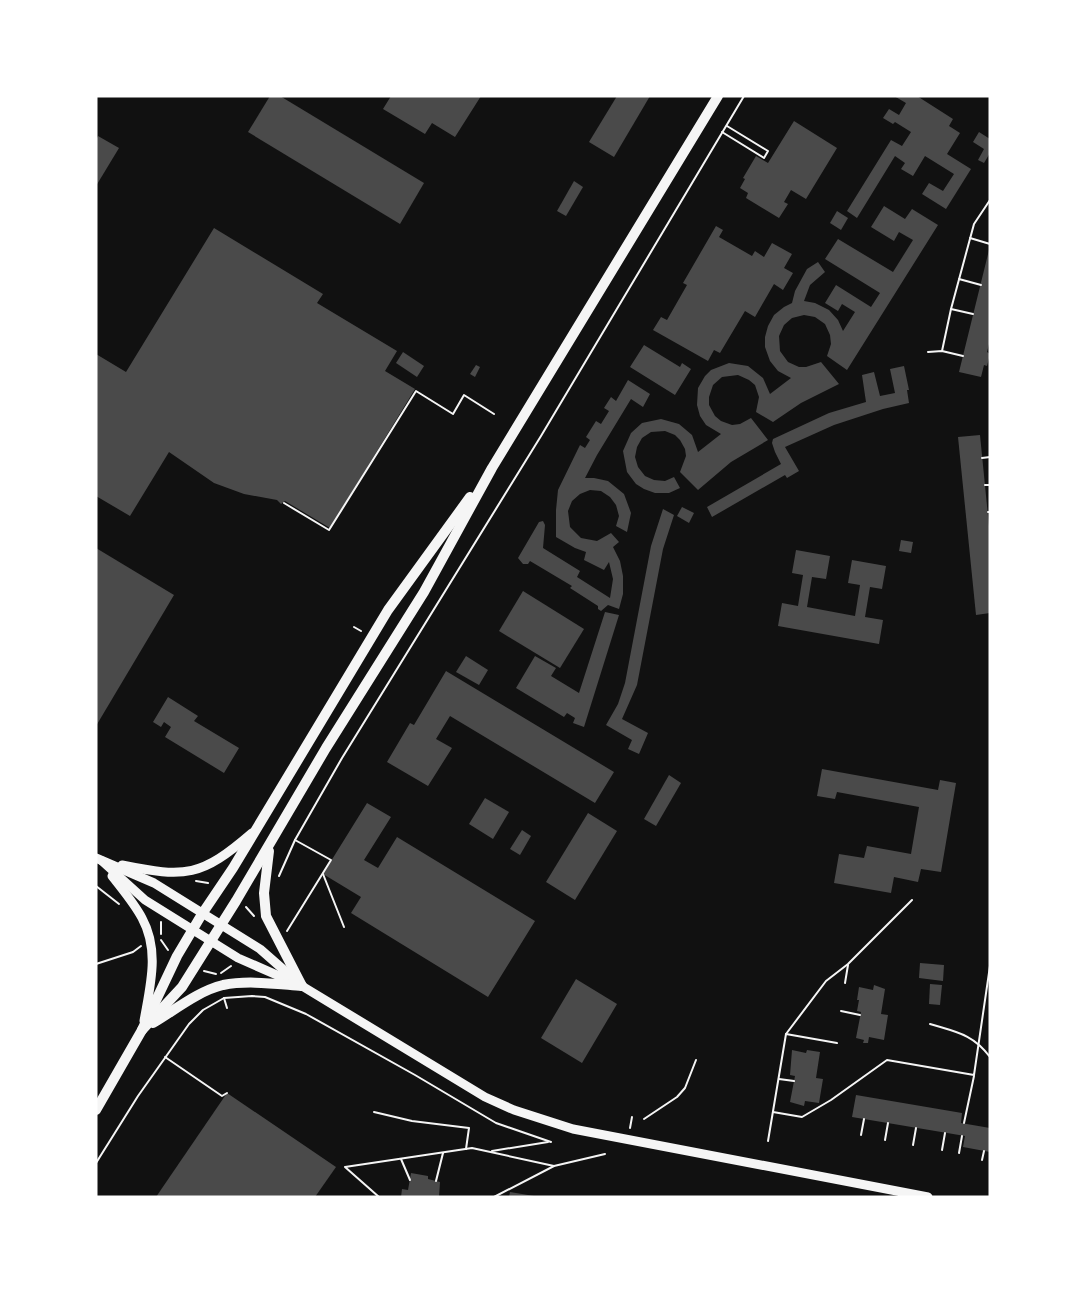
<svg xmlns="http://www.w3.org/2000/svg" width="1086" height="1293" viewBox="0 0 1086 1293" font-family="Ubuntu,sans-serif">
<rect width="100%" height="100%" fill="#111"/>
<g fill="#4a4a4a">
<path d="M270,96H280L424,183L400,224L248,132Z"/>
<path d="M391,96H481L455,137L432,123L425,134L383,109Z"/>
<path d="M617,96H650L614,157L589,142Z"/>
<path d="M894,96H917L953,119L949,126L960,133L947,154L971,169L946,209L922,194L929,183L943,191L954,174L925,156L913,176L901,169L905,163L895,156L857,218L847,211L891,140L902,146L911,132L895,122L893,124L883,118L889,109L899,115L906,103Z"/>
<path d="M794,121L837,148L806,199L791,190L784,202L788,204L779,218L746,198L748,193L740,188L745,179L743,178L756,156L768,163Z"/>
<path d="M979,132L990,139V153L984,163L978,160L984,149L973,142Z"/>
<path d="M98,136L119,148L96,186V140Z"/>
<path d="M574,181L583,187L566,216L557,211Z"/>
<path d="M884,206L905,219L912,209L938,225L847,370L827,356L831,344L830,335L825,324L815,317L804,315L792,318L784,325L779,336L780,351L788,362L799,367H806L821,362L839,384L801,403L773,422L756,412L759,397L755,385L749,380L738,375L722,377L713,385L709,397V405L715,416L721,421L732,425L740,424L751,418L768,440L731,462L698,490L680,472L686,456L685,449L680,440L675,435L665,431L651,432L642,438L637,447L635,457L638,467L645,476L654,480L665,481L674,477L680,488L669,493H655L644,489L636,484L627,472L623,451L631,433L642,423L661,419L679,424L692,435L698,452L721,434L706,425L700,416L697,405L698,388L705,376L711,370L729,363L748,366L763,378L770,394L791,378L778,371L770,361L765,347V337L768,326L774,315L784,307L792,303L795,291L807,269L818,262L825,272L810,285L804,301L815,303L829,310L838,320L843,331L855,312L842,304L838,311L825,303L836,285L871,307L880,293L825,259L838,239L893,272L913,240L899,232L894,241L871,227Z"/>
<path d="M837,211L848,218L841,230L830,223Z"/>
<path d="M716,226L723,230L719,237L752,256L755,251L764,257L772,243L792,254L784,268L793,273L783,290L774,284L755,317L745,311L720,353L714,350L708,361L653,330L661,317L667,320L687,285L683,283Z"/>
<path d="M214,228L323,294L317,303L397,351L385,371L415,389L330,528L285,501L281,504L277,500L244,494L214,483L169,452L130,516L96,496V354L126,372Z"/>
<path d="M989,250L990,340L987,352L990,354L987,366L984,365L981,377L959,372Z"/>
<path d="M644,345L680,367L682,363L691,369L675,395L630,367Z"/>
<path d="M403,352L424,366L417,377L396,363Z"/>
<path d="M476,365L480,367L475,377L470,374Z"/>
<path d="M904,366L909,390H907L909,403L883,409L834,425L785,447L799,471L787,478L785,475L712,517L707,507L781,464L775,452L772,443L773,439L829,413L866,402L862,375L874,372L880,396L895,393L890,369Z"/>
<path d="M628,380L650,394L643,407L631,399L597,455L585,478H594L608,481L624,494L631,513L627,532L616,526L619,516L616,505L610,497L601,491L590,490L580,494L572,501L568,511L570,527L581,538L597,541L611,533L619,542L613,547L620,561L623,576V594L619,609L608,605L601,611L598,609V606L570,588L572,586L530,561L528,564H523L518,558L539,522L543,521L545,525L543,548L580,571L577,577L610,598L613,579L609,562L604,570L584,560L586,552L575,548L556,537V510L558,490L578,449L580,445L585,448L590,440L586,437L596,421L601,424L609,411L604,408L611,397L616,401Z"/>
<path d="M980,435L990,536V613L976,615L958,437Z"/>
<path d="M682,507L694,513L689,523L677,516Z"/>
<path d="M663,509L674,515L663,549L637,685L622,719L648,733L639,754L628,749L632,740L606,725L618,704L625,683L651,546Z"/>
<path d="M901,540L913,542L911,553L899,551Z"/>
<path d="M96,548L174,595L96,726Z"/>
<path d="M796,550L830,556L826,579L812,577L807,607L855,616L860,585L848,583L852,560L886,566L882,589L870,587L865,617L883,620L879,644L778,626L782,603L798,606L803,575L792,573Z"/>
<path d="M523,591L584,629L560,668L499,631Z"/>
<path d="M605,612L619,615L584,727L573,723L575,718L567,713L564,717L516,688L535,656L556,668L551,676L579,693Z"/>
<path d="M466,656L488,670L479,685L456,672Z"/>
<path d="M446,671L614,772L595,803L450,716L436,739L452,748L428,786L387,762L410,723L414,725Z"/>
<path d="M168,697L198,716L194,721L239,748L224,773L165,737L171,727L164,722L161,727L153,722Z"/>
<path d="M822,769L938,790L940,780L956,783L941,872L921,869L918,882L894,877L891,893L834,883L839,854L864,858L867,846L911,854L919,807L837,792L835,799L817,796Z"/>
<path d="M669,775L681,783L656,826L644,819Z"/>
<path d="M485,798L509,812L493,839L469,824Z"/>
<path d="M367,803L391,817L364,860L378,868L397,837L535,921L488,997L351,913L361,897L323,874Z"/>
<path d="M588,813L617,831L575,900L546,882Z"/>
<path d="M522,830L531,836L520,855L510,849Z"/>
<path d="M920,963L944,965L943,981L919,978Z"/>
<path d="M576,979L617,1004L582,1063L541,1038Z"/>
<path d="M930,984L942,985L940,1005L929,1004Z"/>
<path d="M874,985L885,989L881,1014L888,1015L884,1040L869,1037L868,1043H863L864,1040L856,1038L861,1012L857,1011L859,1000H857L859,987L873,990Z"/>
<path d="M792,1050L806,1053L807,1050L820,1052L816,1078L823,1079L819,1103L805,1101L804,1106L790,1102L795,1076L790,1075Z"/>
<path d="M227,1093L336,1167L315,1197H156Z"/>
<path d="M856,1095L962,1113L961,1123L990,1128V1152L963,1147L965,1136L852,1117Z"/>
<path d="M411,1173L428,1176V1179L440,1182L439,1197H401L402,1189L408,1190Z"/>
<path d="M510,1192L534,1196V1197H509Z"/>
</g>
<g fill="none" stroke-linecap="round" stroke-linejoin="round">
<g stroke="#f5f5f5" stroke-width="2">
<path d="M722,132L764,158L768,151L727,126"/>
<path d="M970,238L990,244"/>
<path d="M959,279L981,285"/>
<path d="M951,309L973,314"/>
<path d="M942,351L951,309L974,224L990,200"/>
<path d="M928,352L942,351L963,356"/>
<path d="M982,458L990,457"/>
<path d="M985,485H990"/>
<path d="M284,503L329,530L416,391L453,414L464,395L494,414"/>
<path d="M988,512H990"/>
<path d="M354,627L361,631"/>
<path d="M323,874L344,927"/>
<path d="M279,876L295,840L342,758L541,436L744,96"/>
<path d="M196,881L208,883"/>
<path d="M96,886L119,904"/>
<path d="M246,907L254,916"/>
<path d="M287,931L331,860L295,840"/>
<path d="M161,934V922"/>
<path d="M161,940L168,950"/>
<path d="M96,964L133,952L141,946"/>
<path d="M204,971L216,974"/>
<path d="M221,973L231,966"/>
<path d="M845,983L848,965"/>
<path d="M224,998L227,1008"/>
<path d="M841,1011L860,1015"/>
<path d="M930,1024C956,1032 973,1034 990,1057"/>
<path d="M786,1034L826,981L848,964L912,900"/>
<path d="M165,1057L222,1096L227,1093"/>
<path d="M779,1079L794,1081"/>
<path d="M374,1112L412,1121L469,1128L466,1149"/>
<path d="M773,1112L802,1117L831,1100L887,1060L974,1075L990,966"/>
<path d="M644,1119L677,1097L685,1088L696,1060"/>
<path d="M964,1123L974,1076"/>
<path d="M630,1128L632,1117"/>
<path d="M861,1135L864,1119"/>
<path d="M885,1140L888,1123"/>
<path d="M768,1141L786,1034L837,1043"/>
<path d="M913,1145L916,1128"/>
<path d="M942,1150L945,1133"/>
<path d="M492,1151L548,1142"/>
<path d="M959,1153L962,1136"/>
<path d="M401,1159L410,1180"/>
<path d="M982,1160L984,1151"/>
<path d="M96,1163L138,1096L189,1024L203,1010L224,998L252,996L265,997L306,1014L415,1075L496,1123L551,1142"/>
<path d="M436,1181L443,1153"/>
<path d="M379,1197L345,1167L472,1148L554,1166"/>
<path d="M494,1197L554,1166L605,1154"/>
</g>
<g stroke="#f5f5f5" stroke-width="9">
<path d="M96,858L154,883L260,949L293,978"/>
<path d="M102,861L145,900L238,958L302,986L485,1097L514,1110L573,1129L928,1197"/>
<path d="M122,865C186,878 201,877 252,833"/>
<path d="M112,876C122,889 134,903 142,918C160,951 150,986 144,1021"/>
</g>
<g stroke="#f5f5f5" stroke-width="10">
<path d="M269,851L264,893L266,916L302,986"/>
<path d="M153,1023C175,1010 198,991 223,985C248,980 276,984 302,986"/>
<path d="M142,1030L182,987L236,901L326,748L424,592L492,468L718,96"/>
<path d="M96,1110L142,1030L177,956L202,914L233,868L388,610L470,497"/>
</g>
</g>
<rect width="1086" height="1293" fill="none" stroke="#ffffff" stroke-width="195"/>
</svg>
